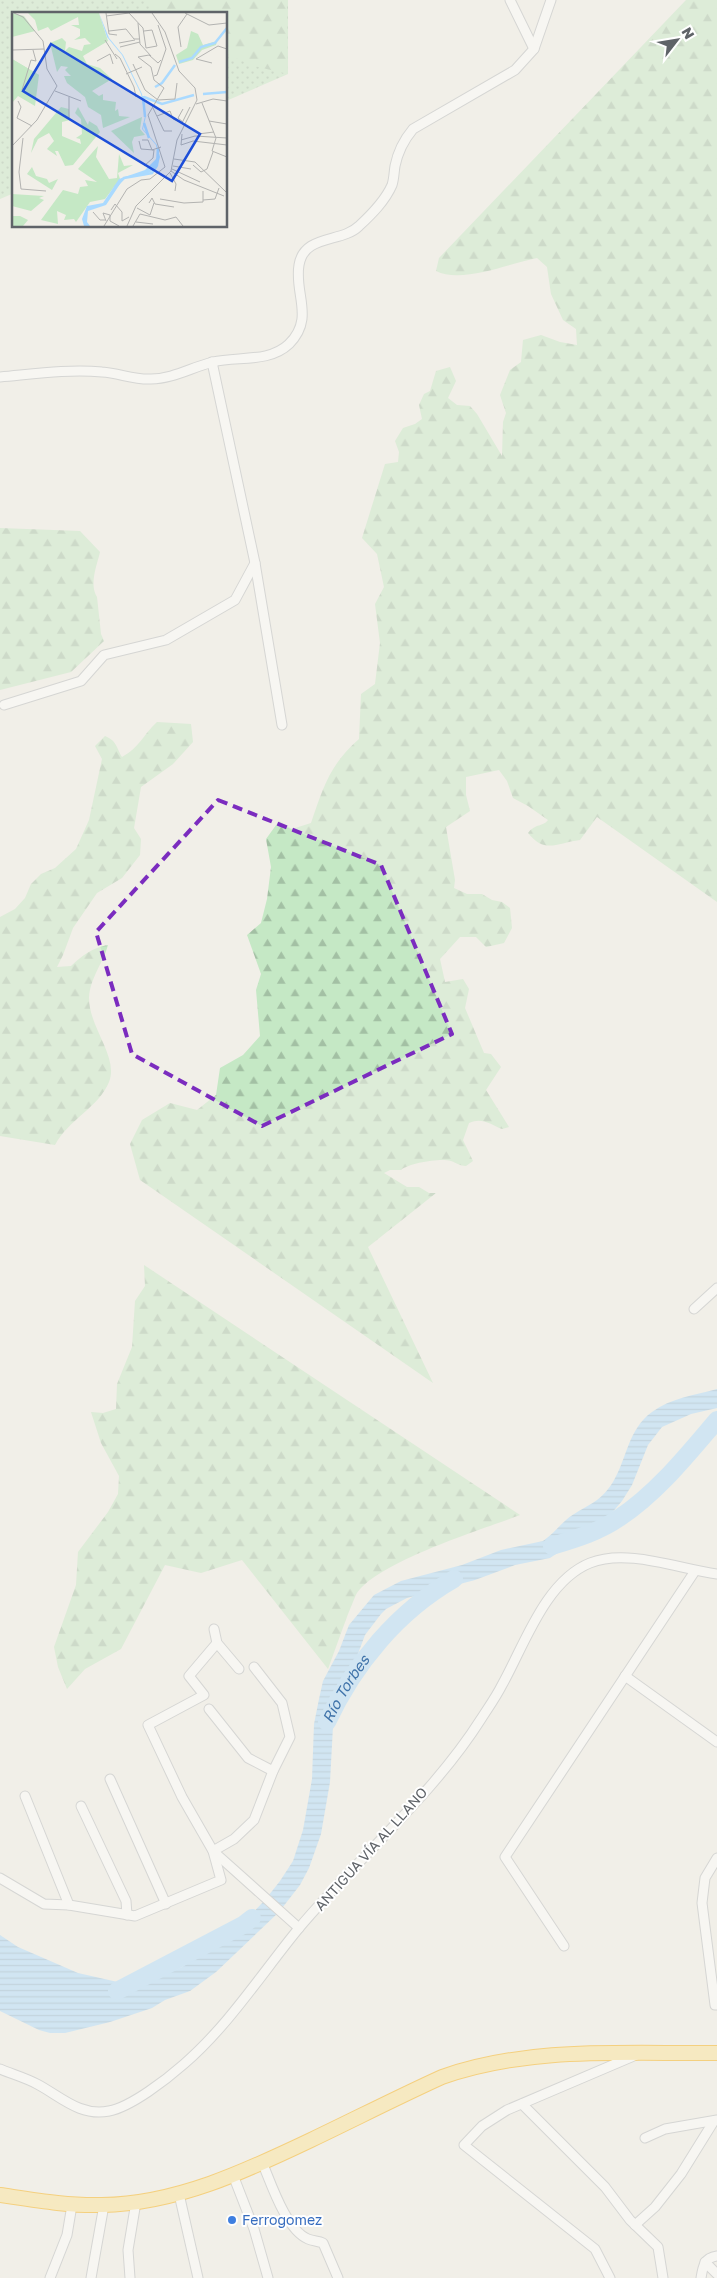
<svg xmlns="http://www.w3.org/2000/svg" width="717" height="2278" viewBox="0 0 717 2278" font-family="'Golos Text',sans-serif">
<defs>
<pattern id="grass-dots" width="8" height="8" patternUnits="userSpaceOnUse" patternTransform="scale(1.25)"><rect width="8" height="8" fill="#c5e8c5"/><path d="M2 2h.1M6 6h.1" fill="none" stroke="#a3c0a4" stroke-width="1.8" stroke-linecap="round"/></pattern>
<pattern id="forest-firs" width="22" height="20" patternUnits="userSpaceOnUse" patternTransform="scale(1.25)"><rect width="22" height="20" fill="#c5e8c5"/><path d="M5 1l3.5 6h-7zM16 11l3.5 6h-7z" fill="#a3c0a4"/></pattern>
<pattern id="water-rules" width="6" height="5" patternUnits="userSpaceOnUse" patternTransform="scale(1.25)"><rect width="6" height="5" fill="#aadaff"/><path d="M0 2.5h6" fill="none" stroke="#8eb4d2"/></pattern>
</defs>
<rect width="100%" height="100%" fill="#f1efe8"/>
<path fill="url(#grass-dots)" d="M0,0H288V74L226,101V14H14V193L0,199Z"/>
<g fill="url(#forest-firs)">
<path d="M143,0H287L288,74L254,66L226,54V14H159Z"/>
<path d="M686,0H717V902L597,817L580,840C556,843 545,854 528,833C536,823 543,827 548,820L528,806L513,798L507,781L499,770L466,777V795L470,811L446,827L455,880L454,888L467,894H482L492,900L502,902L510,908L512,928L504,943L486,947L476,937H460L440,959L445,982L463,979L469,989L465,1008L484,1053L491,1054L501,1067L486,1090L509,1127L502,1129C490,1124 482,1117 469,1123L463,1140L473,1161L466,1166C460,1166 457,1163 451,1161C440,1158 410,1163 401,1170H390L384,1173L407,1187H419L429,1193H436L368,1247L433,1383L140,1180L130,1144L142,1120L170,1103L197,1110L216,1095L220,1068L243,1055L260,1036L256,990L261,974L247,935L261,923L267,899L271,867L266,839L279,821L292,829L311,823C323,788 330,764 359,739L361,694L375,684L380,643L375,604L384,587L377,554L362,538L385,464L398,462L399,452L395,441L403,428L415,424L422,419L419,405L424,394L430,391L436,371L450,367L456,381L448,398L457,405L470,406L477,414L502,456L503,422L506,413L500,395L510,370L521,362L523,340L541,335L560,342L577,345L576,329L563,320L551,294L547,267L537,258C510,263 462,284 436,271L439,258Z"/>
<path d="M0,528L80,531L100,552C97,565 89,584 97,597L101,634L104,641L71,672L0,690Z"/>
<path d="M157,722L191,724L193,742L173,764L141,787L134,828L141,839L140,855L122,878L97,893L73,928L63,955L57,967L71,966C83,955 92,948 108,945C103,963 90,978 89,998C89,1028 119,1057 109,1082C99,1107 68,1120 55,1145L0,1136V917L15,909L25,898L31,884L41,874L55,868L76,849L89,820L102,759L95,746L105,736C117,741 116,747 122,757C140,747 143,735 157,722Z"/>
<path d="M144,1265L520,1515C484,1529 369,1564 355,1597C345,1620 337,1645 328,1669L242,1560L201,1573L165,1565L121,1649L85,1669L67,1689L58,1667L54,1647L76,1585L78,1552L108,1512L118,1494L119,1476L101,1443L91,1412L103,1413L116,1409L117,1384L132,1347L135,1301L145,1286Z"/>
</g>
<path fill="url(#water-rules)" d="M717,1389V1408L691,1414L662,1427L648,1445L632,1485L622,1501L610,1515L578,1534L559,1552L550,1558L515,1565L475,1580L407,1598L386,1609L381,1614L365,1635L356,1659L341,1687L333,1726L330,1782L321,1834L309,1868L300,1885L279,1912L216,1972L190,1991L165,2000L152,2008L110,2022L65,2033H50L39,2030L0,2011V1935L18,1947L78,1973L122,1983L162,1976L182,1967L218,1943L247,1919L265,1900L280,1881L293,1861L303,1830L312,1779L314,1724L319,1699L323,1681L339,1651L349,1625L374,1595L401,1581L462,1565L501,1550L543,1541C552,1535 558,1527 566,1520C584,1505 599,1505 613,1482C627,1459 628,1429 652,1412C671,1398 695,1395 717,1389Z"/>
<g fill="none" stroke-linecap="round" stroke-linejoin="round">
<g stroke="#aadaff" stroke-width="18">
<path d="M552,1546C575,1539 599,1532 619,1518C657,1493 688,1454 717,1420"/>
<path id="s1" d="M327,1722C354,1664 398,1611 454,1579"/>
<path d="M117,1991L243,1925L252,1918"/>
</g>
<g stroke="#b5b8bc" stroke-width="11">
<g id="minor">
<path d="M510,0L534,49"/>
<path d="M212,362L255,563L282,725"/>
<path d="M0,377C34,374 68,369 102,372C119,373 134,380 151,379C173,379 192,367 213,362C237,356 269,363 289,344C315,318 294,294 299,265C304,234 342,243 359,226C372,214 385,201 392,185C394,179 394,172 395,166C398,151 403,141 413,129L515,70L534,49L551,0"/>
<path d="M4,705L81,681L104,655L166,640L235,600L255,563"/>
<path d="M694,1309L717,1288"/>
<path d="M214,1629L217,1643L239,1669"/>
<path d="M254,1667L282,1703L290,1737L273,1771L254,1820L234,1839L213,1851L299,1928"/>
<path d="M625,1676L717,1742"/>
<path d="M209,1709L248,1758L273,1771"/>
<path d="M110,1779L166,1904"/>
<path d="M25,1796L69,1905"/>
<path d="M81,1806L126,1901L127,1915"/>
<path d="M717,1858L705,1878L702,1903L715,2005H717"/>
<path d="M0,1878L44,1904L69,1905L135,1916L221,1880L213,1851L182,1797L148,1725L204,1695L189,1676L217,1643"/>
<path d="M564,1946L505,1857L695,1571"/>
<path d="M0,2069C12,2074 26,2078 37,2084C60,2096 80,2117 109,2111C131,2107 167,2079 184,2064C229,2025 262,1973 299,1928C357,1859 433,1795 481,1719C488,1708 496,1697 502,1685C524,1646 545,1581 590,1563C627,1548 679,1569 717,1574"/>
<path d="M522,2104L605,2187L630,2220L658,2247L663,2278"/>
<path d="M645,2138L665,2129L717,2120"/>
<path d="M262,2162C271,2183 286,2230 308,2239C313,2241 318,2241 323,2243L338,2278"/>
<path d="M233,2175L254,2229L268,2278"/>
<path d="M179,2194L198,2278"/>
<path d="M635,2225L655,2207L681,2174L714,2121"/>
<path d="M705,2262L717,2274"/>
<path d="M50,2278L67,2235L72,2205"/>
<path d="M91,2278L104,2205"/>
<path d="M130,2278L128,2250L136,2202"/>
<path d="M610,2278L595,2249L464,2145L482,2126L507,2110L636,2055"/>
<path d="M701,2278C703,2266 704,2258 717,2256"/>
</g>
</g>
<g stroke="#f9ab00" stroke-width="16">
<path id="highway" d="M0,2195C34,2200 68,2206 102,2205C176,2204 246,2171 311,2140C355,2119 398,2097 442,2077C529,2046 626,2054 717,2053"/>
</g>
<use href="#minor" stroke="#fff" stroke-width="9"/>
<use href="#highway" stroke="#fde293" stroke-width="14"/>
</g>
<path d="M0 0H717V2278H0ZM218,800L381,865L452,1034L262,1126L132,1054L96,932Z" fill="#f1efe8" fill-opacity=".55" fill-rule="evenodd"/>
<path fill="none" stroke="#7b2cbf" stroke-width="4" stroke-dasharray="10 6" stroke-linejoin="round" d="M218,800L381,865L452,1034L262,1126L132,1054L96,932Z"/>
<circle fill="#3f7fe0" stroke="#fff" stroke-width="2" cx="232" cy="2220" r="5"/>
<g text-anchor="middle" stroke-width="4" stroke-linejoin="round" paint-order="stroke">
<g font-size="14" fill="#5f6368" stroke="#fff">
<text transform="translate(371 1849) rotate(-48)" y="5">ANTIGUA VÍA AL LLANO</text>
</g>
<g font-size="14" fill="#366cbe" stroke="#fff" text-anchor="start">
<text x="242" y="2225">Ferrogomez</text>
</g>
<g font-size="15" font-style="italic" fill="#4174aa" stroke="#fff">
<text dy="5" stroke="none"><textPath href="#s1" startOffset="38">Río Torbes</textPath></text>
</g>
</g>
<g transform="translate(12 12)">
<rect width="215" height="215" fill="#f1efe8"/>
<path d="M0,1L12,4L23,19L0,25ZM0,47L27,63L23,94L6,84L0,91Z" fill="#c5e8c5"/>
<path d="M16,1H87L96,29L71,44L75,52L88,56L100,67L80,79L87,84L91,82V88L104,90L103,99L106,97L107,104L118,105L91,116L89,103L76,95L73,85L55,71L52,64H59L53,58L56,55L49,54L45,60L38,31L50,26L54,30L53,39L57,35L70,39L72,33L79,32L73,26L62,28L68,24V17L59,13H67L66,5L39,19L36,15L26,19L23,8ZM179,19L186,22L191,33L205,29L204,33L190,38L181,48L167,52L164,43L175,36ZM0,47L27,63L8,77L0,78ZM49,95L57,97L58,108L50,110V124L69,132L68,127L64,126L70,122L69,107L63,101L66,95L76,113L77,109L85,114L88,120L61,153L53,154L46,139H43L45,144L35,137L42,129L37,121L26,127L19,141L22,127ZM130,105L128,117L133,123L122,125L120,130L122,141L99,119ZM86,134L84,145L97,167L105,166L107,142L112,154L121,153L106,161L108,167L93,187L78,190L64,210L62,207L52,208L54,203L45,199L46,212L29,208L51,178L66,182L68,175L76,174L73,168L85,170L66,157ZM20,155L24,164L35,167L37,171L46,167L40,178L15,162ZM0,182L32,184L27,186L32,188L19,199L0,194ZM0,204H8L16,208L11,214H0Z" fill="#c5e8c5"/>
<path d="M87,1L97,26L111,43L130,82L134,104L131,117L145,133L148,145L145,156L133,163L112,166L94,193L76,199L75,210L78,214H72L70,207L75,194L91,191L107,167L133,158L146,145L144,133L130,117L133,104L129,82L110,43L95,25Z" fill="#aadaff"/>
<path fill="none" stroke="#aadaff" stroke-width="2.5" d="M167,50L180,46L189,35L203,31L215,16M143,75L150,71L163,53M191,82L215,80M131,84L133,105M132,85L150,92L182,83M132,111L137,126M103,175L112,166L140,161L145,153L146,136"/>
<path fill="none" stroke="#b3b3b1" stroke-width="1" d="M94,1L97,22L105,23M173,1L197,13L215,11M94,4L117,1L131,16L134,36L145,34L140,18L132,19M126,11L128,32L139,44M97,19L114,17L122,27H127M93,28L105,47M107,31L123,28M108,35L128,30M169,35L166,15L175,2M0,38L32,37M103,42L108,46L122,75L124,85M85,49L98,42L101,52M200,51L184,47L206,34L215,37M121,52L133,78L146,88L163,87L165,71M114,62L130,55M142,64L145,63L154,37L146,13M10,78L19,48L24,49L21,38M43,79L69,89M6,89L9,95L5,106L20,114M190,91L204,126L200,139L215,145M184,92L201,87L215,89M141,96L152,119H160M171,97L166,106L171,110M145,104L158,99L161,107L170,111L178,95M57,107V85M197,109L215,112M170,122L169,133L181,129L215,133M186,122L202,120M11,126L7,160L9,177L34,179M130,128H136L140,138L149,135M169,128L183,124L215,126M127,129L129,137L142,138L141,146L132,154M0,134L25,108L45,74L35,57L31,29L11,5L2,1M162,147L183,150L214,180M181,153L189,160L195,157L201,140M161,154L179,157M160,157L188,170M159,159L172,168L212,184M158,161L164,172L163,179M148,187L172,191L191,190V179M191,188L203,187L207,176M137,191L140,186L143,192L162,195M125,196L138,203L142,191M99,198L103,192L110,200V209L117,205M81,200L88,208H93M98,203V209L107,214M94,209L91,201L98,203M124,210L141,212M92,214L115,177L129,168L138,167L153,155L136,103L152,76L142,68L139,55L126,45L137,43L146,51L149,48M115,214L124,194L159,159L165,128L185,88L183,76L167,59L153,20L140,1M121,214L128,202L153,208L164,205L171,214"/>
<path fill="#1d4ed8" fill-opacity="0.15" stroke="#1d4ed8" stroke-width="2.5" d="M39,32L188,122L160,169L11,79Z"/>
<rect width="215" height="215" fill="none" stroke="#5f6368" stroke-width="2.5"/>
</g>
<g transform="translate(677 40) rotate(59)" stroke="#ffffff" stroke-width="4" paint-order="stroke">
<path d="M0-4L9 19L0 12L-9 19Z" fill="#5f6368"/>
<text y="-8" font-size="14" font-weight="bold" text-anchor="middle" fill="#5f6368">N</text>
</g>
</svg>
